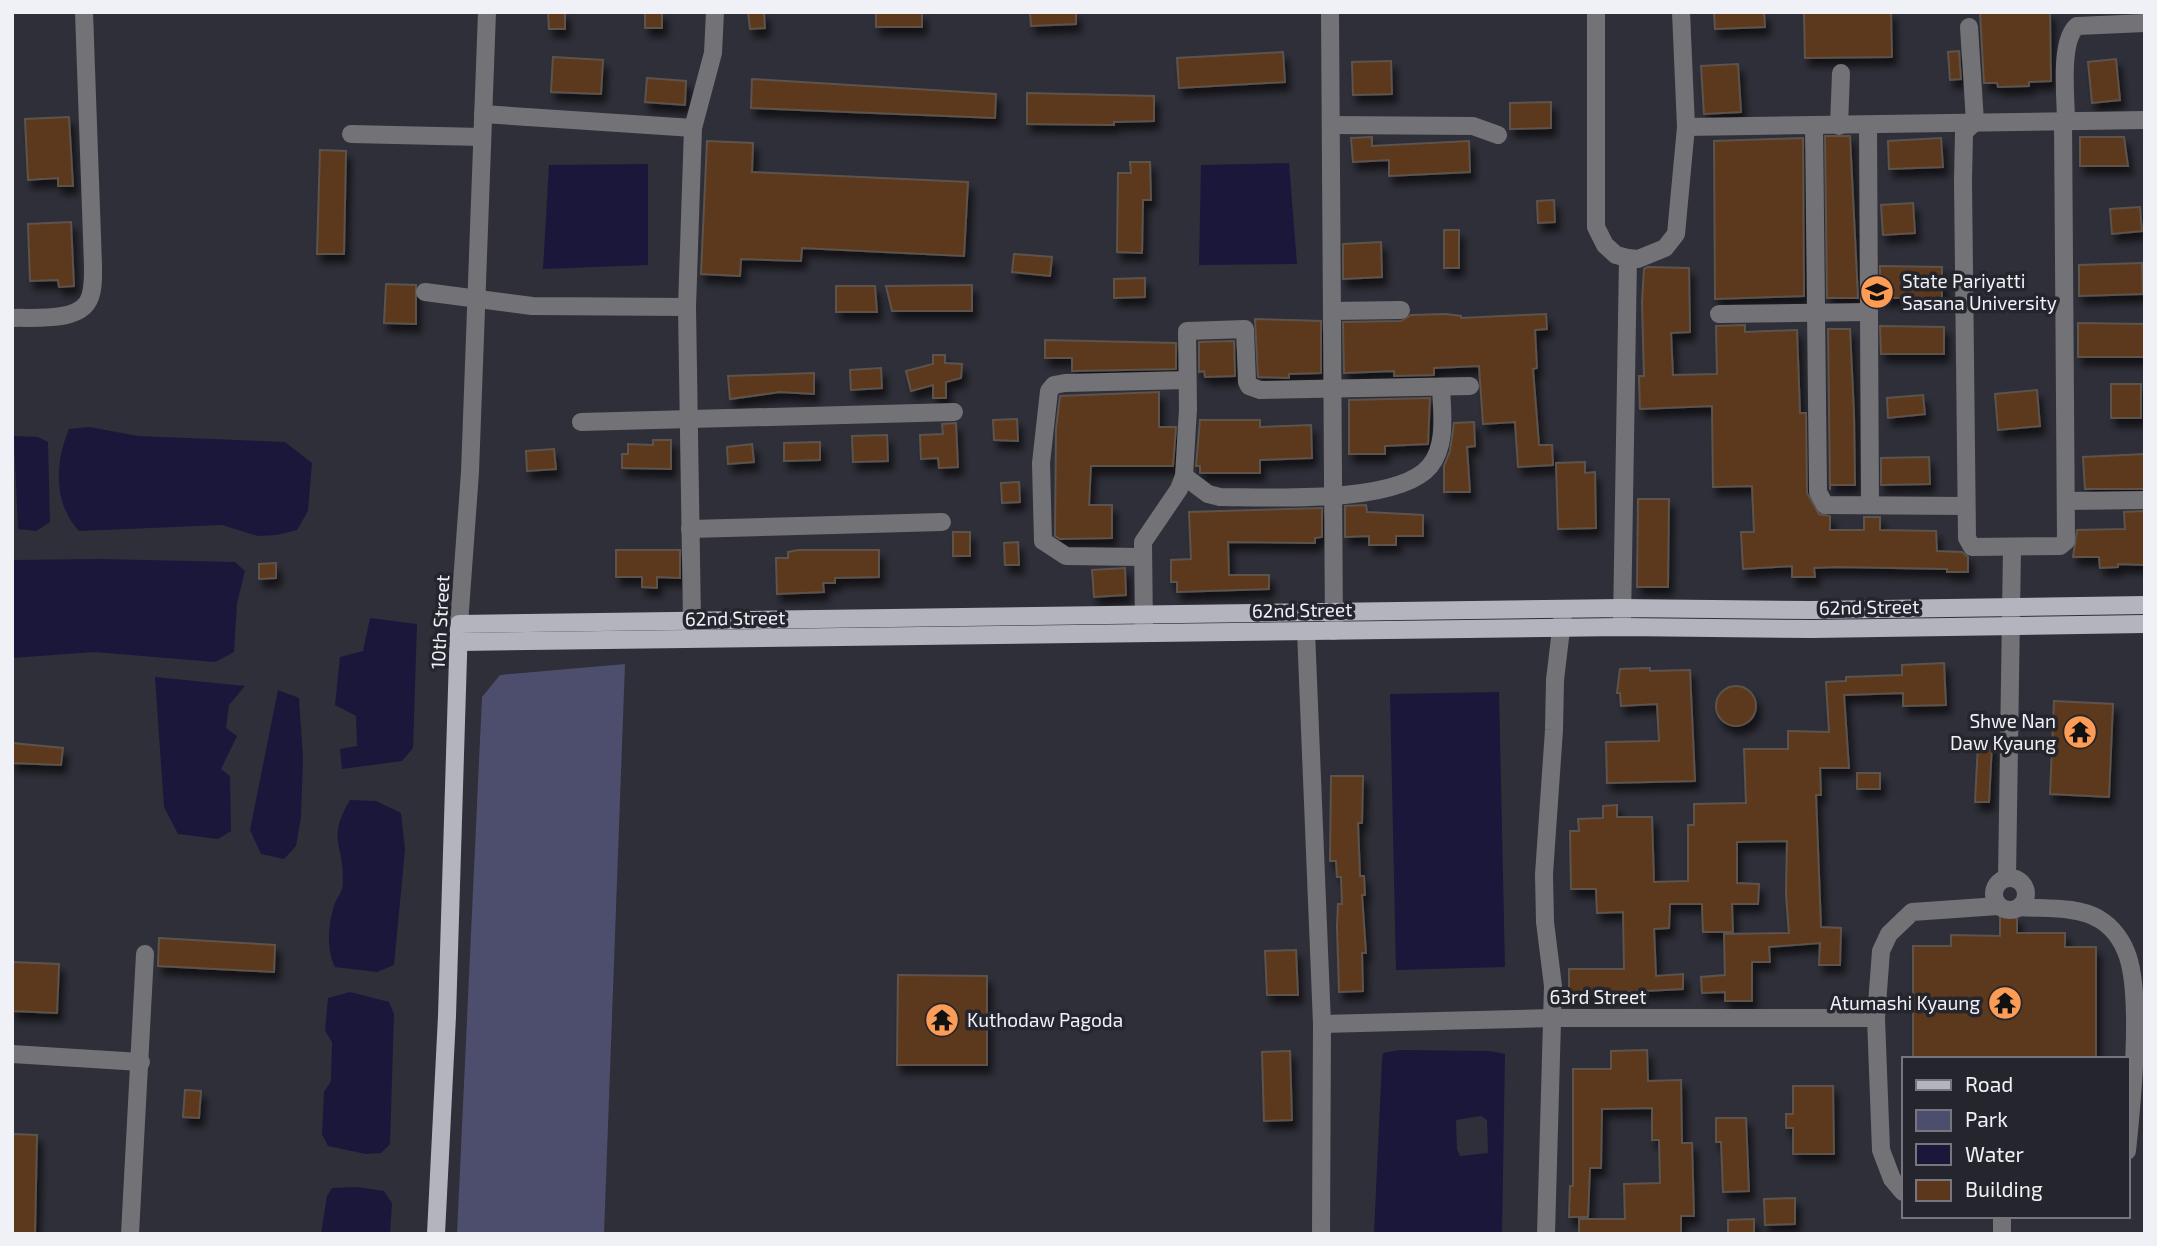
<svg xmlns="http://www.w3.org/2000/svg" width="2157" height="1246" viewBox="0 0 2157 1246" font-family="'Exo 2',sans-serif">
<defs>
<filter id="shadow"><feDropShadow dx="4.5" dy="8" stdDeviation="3.5" flood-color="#0009"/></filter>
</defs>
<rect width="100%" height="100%" fill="#2f2f39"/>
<path fill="#4d4d6d" d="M625,664L604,1234H457L482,697L500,675Z"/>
<g fill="#1a173b" fill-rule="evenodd">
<path d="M1289,163L1297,264L1199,265L1201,165Z"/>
<path d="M648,164V265L543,269L549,165Z"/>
<path d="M89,427L138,436L285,442L312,463L308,511L297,530L277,535L258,536L222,525L79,531C53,503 55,462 69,429Z"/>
<path d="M14,436L38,437L48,442L50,522L36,531L18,529Z"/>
<path d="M100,559L235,562L245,571L237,603L234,652L215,662L94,652L12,658V560Z"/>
<path d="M370,618L417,624L413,748L402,761L342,769L340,749L357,746L356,716L335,705L340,657L363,651Z"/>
<path d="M155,677L245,686L229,705L226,728L237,736L221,769L230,776L231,831L218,839L178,834L164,807Z"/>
<path d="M278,690L299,698L303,758L301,817L296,846L284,859L261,854L250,830Z"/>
<path d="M1499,692L1505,967L1396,970L1390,694Z"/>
<path d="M350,800L376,801L401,813L405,850L394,965L377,972L335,967C326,949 328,923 335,903C338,896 343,891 343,883C345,844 326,840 350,800Z"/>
<path d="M350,992L389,1002L394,1014L390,1144L381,1153L366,1154L328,1146L322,1134L324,1092L331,1081L332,1042L325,1031L328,998Z"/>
<path d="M1400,1050L1490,1051L1505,1054L1502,1234H1374L1382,1060L1383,1053ZM1481,1116L1487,1120L1488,1153L1460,1156L1457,1149L1456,1120Z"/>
<path d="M357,1187L384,1191L392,1203L390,1234H321L327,1196L332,1188Z"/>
</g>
<g fill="#5c371b" stroke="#5d534c" stroke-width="2" filter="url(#shadow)">
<path d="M548,12H565V29H549Z"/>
<rect x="645" y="12" width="17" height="16"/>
<path d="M748,12H764L765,28L750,29Z"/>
<rect x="876" y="12" width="46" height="15"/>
<path d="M1030,12H1076V24L1031,26Z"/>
<path d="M1714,12H1764L1765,27L1715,29Z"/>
<path d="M1804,12H1891L1892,57L1805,58Z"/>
<path d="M1980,12H2050L2051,81L2029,82V86L1998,87L1997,83H1984Z"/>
<path d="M1959,51L1961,79L1950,80L1948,52Z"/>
<path d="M1283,52L1285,82L1179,88L1177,58Z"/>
<path d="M553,57L603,60L601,94L551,92Z"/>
<path d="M2116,59L2120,100L2092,103L2088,62Z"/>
<path d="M1391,61L1392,94L1353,95L1352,62Z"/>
<path d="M1738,64L1741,112L1704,114L1701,66Z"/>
<path d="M647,78L686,81L685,105L645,102Z"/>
<path d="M752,79L996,94L995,118L751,108Z"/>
<path d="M1027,93L1154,96V121L1114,122V125L1027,124Z"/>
<path d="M1551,102V128L1510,129V103Z"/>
<path d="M69,117L73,186H58V178L28,180L25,119Z"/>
<path d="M1825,136H1850L1858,298H1827Z"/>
<path d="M1372,137V146L1469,141L1470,172L1389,176V160L1353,162L1351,138Z"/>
<path d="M2080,137H2124L2128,166H2080Z"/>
<path d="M1803,138L1804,296L1715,299L1714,141Z"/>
<path d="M1941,138L1943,167L1889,169L1888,141Z"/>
<path d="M707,141L753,143L752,172L968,182L964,256L802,248L801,261L741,259L740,276L701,274Z"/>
<path d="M320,150L346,151L344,254H317Z"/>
<path d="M1130,162H1150L1151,200H1143L1142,253L1117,252L1118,173H1131Z"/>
<path d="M1554,200L1555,222L1538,223L1537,201Z"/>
<path d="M1913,203L1915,233L1883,235L1881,205Z"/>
<path d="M2140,207L2142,231L2112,234L2110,209Z"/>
<path d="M71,222L74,286L59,287L58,280L30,281L28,224Z"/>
<rect x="1444" y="230" width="15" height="38"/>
<path d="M1381,242L1382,277L1343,279V244Z"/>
<path d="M1014,254L1052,257L1050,276L1012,272Z"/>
<path d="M2142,263L2143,294L2079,296V265Z"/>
<path d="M1880,266L1942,267V298H1880Z"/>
<path d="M1647,267L1689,268L1690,332L1671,333L1673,375L1717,374L1716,326L1745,325V332L1797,330L1800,413H1806L1807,493L1819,514L1830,516V530H1864V517H1880V530L1936,531L1937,551L1962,552L1968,557V572H1947V569L1837,567L1814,568L1815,577H1792V566L1743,569L1741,532H1754L1752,486L1713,487L1712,406L1640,409L1639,376H1644L1642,302L1644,269Z"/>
<path d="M1145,278V297L1114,298V279Z"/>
<path d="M386,284L416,285V324L384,323Z"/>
<path d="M972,285V311H892L886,286Z"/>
<path d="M836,286H875L877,312H836Z"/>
<path d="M1445,314L1461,316V318L1546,314L1547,329L1535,330L1537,368L1533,369L1539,445H1552L1553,465L1518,467L1515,422L1483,424L1479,366L1434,368V375L1394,376V371L1344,373L1343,322L1401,321L1411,315Z"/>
<path d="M1255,319L1321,321V373L1289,374V378L1258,377Z"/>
<path d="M2078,323L2144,324V357H2078Z"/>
<path d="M1880,326L1944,327V354H1881Z"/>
<path d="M1828,329H1850L1854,414L1855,485H1830V490Z"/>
<path d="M1045,340L1176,343V369L1072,371V358H1045Z"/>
<path d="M1234,341L1235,376L1205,377L1204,371L1199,372V342Z"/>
<path d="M933,355H945V363L962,364L961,378L946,382V398H933V385L911,391L906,371L933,364Z"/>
<path d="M881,368L882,388L851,390L850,370Z"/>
<path d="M814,373V394L780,392L730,399L728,376Z"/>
<rect x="2111" y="384" width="30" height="34"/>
<path d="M2037,390L2040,426L1998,430L1995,394Z"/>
<path d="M1159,392V427H1176L1173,466H1091L1089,505H1112V538L1060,539L1055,536L1056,429L1060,396Z"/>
<path d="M1923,395L1925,414L1888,418L1887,398Z"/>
<path d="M1430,398L1428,444L1385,446V454H1349V400Z"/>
<path d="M1017,419L1018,441L994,440L993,420Z"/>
<path d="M1200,420H1260V427L1311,425L1312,458L1260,460V473H1200V466H1196Z"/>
<path d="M1474,422L1475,446L1467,447L1470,492H1444V466L1450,451L1454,423Z"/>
<path d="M956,423L958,467L939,468L938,458L921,459L920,435L943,434L942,424Z"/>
<path d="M887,435L888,461L853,462L852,436Z"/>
<path d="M653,440H671V469L622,468V454H628V444L653,445Z"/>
<path d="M820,442V460L784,461V443Z"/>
<path d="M752,444L754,462L728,464L727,447Z"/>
<path d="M554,449L556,469L527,471L526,451Z"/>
<path d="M2145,454V489H2085L2083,457Z"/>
<path d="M1929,457L1930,484L1881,485V458Z"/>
<path d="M1585,462V473L1595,472L1596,528L1558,529L1556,463Z"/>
<path d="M1019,482L1020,502L1002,503L1001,483Z"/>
<path d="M1638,499H1669L1668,587H1637Z"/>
<path d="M1366,505L1367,512L1423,515V536H1396V545H1369V536L1345,537V506Z"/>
<path d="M1322,508V537L1315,538V543L1228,542L1229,575H1269V589L1177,592V582H1171V560L1191,559L1189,512Z"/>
<path d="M2145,511V565L2118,564V567L2100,568L2099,557H2073L2077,530L2125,529L2124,512Z"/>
<rect x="953" y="532" width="17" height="24"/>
<path d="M1018,542L1019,565H1005L1004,543Z"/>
<path d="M616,550H680V578L657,577V588L642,587V577H616Z"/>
<path d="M798,550H879V577L835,578V583H823L824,592L777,594L776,558H788V552Z"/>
<path d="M276,563V578L259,579V564Z"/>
<path d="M1125,568L1126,595L1094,597L1092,570Z"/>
<path d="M1944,663L1946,705L1903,706V693L1844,695L1849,768H1820L1821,795H1816L1821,927L1841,928L1840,965H1819L1820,943L1769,947L1770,962H1752V1001H1725V992L1702,993L1701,977L1725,975L1724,934L1789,933L1786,894L1787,841L1737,842V883L1759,884L1758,904H1732L1733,932H1703L1702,904H1670L1669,928L1654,929L1656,976L1683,974V989L1569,995V969H1624L1623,912L1597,913L1596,889H1571L1570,831H1579L1578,819L1603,818V806L1617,805V817H1652L1654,882L1688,881V825H1694V804L1746,803L1744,749H1788V731L1829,732L1826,682L1846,681V677L1902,675V665Z"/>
<path d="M1650,668V671L1690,670L1695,781L1607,783L1606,742L1659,741L1657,704L1621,706L1620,693H1617L1620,669Z"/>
<circle cx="1736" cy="706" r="20"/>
<path d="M2054,701L2113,704L2109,797L2050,794Z"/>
<path d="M12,743L63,748L61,765L12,763Z"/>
<path d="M1978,744H1992L1989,802H1975Z"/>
<rect x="1857" y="773" width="23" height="16"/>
<path d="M1331,776H1363L1362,823H1358L1360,876H1364L1365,895H1362L1366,953H1362L1363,991L1339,992L1337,926L1338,904H1342L1341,877H1337L1336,861H1330Z"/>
<path d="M2006,914L2017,918V933H2065V947H2096V1059H1913V946H1951V935L2000,936V917Z"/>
<path d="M159,938L275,945L274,972L158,966Z"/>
<path d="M1296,950L1298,995H1267L1265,951Z"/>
<path d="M12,962L59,964L57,1013L12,1011Z"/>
<path d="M898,975L987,976V1065H897Z"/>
<path d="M1647,1050L1648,1081L1681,1080L1682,1143H1692L1694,1216H1681V1234H1579V1219H1625L1624,1184L1660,1183L1659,1140H1652V1108L1602,1109L1601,1168H1590L1588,1217H1569L1570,1186H1573V1069H1611V1051Z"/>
<path d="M1290,1051L1292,1120L1264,1121L1262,1052Z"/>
<path d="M1793,1086H1833L1834,1154H1793V1128H1786V1114H1793Z"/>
<path d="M185,1090L201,1091L199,1118L183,1117Z"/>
<path d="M1716,1118H1746L1749,1191L1723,1192L1721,1142H1716Z"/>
<path d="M12,1134L37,1135L35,1234H12Z"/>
<path d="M1795,1198V1224L1765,1225L1764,1199Z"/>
<path d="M1754,1219V1234H1728V1220Z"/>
</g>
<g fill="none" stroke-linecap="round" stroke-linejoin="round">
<g stroke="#727277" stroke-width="18">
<path d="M1330,12L1334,631"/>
<path d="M1596,12V227L1605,245L1616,255L1628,258L1638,259L1665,248L1676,234L1686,127L1681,12"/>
<path d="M1969,27L1975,122L1964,132L1963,181L1967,538L1972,547L2060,546L2066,541L2063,120"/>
<path d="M483,114L693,128"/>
<path d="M2066,121C2066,98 2059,41 2077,26L2145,23"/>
<path d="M1332,125L1473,126L1498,135"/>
<path d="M1814,126L1818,492L1825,505L1966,506"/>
<path d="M1839,126L1841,73"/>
<path d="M1868,126L1870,504"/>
<path d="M1686,127L2145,120"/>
<path d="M351,134L482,137"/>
<path d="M425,292L532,306L687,307"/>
<path d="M1332,311L1401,310"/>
<path d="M1719,314L1869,312"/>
<path d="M12,318C32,317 74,322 87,303C94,293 93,277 93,265L84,12"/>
<path d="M581,422L954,412"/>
<path d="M1184,476L1208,494L1220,497C1267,497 1398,505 1430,466C1447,445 1442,412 1441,387"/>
<path d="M2066,501L2145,500"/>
<path d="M690,529L942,522"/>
<path d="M1141,557L1066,556L1043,541L1041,463L1049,391L1054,385L1065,383L1187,380"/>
<path d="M692,621L687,307L693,128L713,53L715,12"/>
<path d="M1622,622L1628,258"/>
<path d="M459,624L470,472L487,12"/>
<path d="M1144,629L1143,542L1179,489L1184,476L1188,409L1187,331L1245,329L1247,382L1249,386L1260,390L1470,386"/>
<path d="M1306,631L1322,1024L1321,1234"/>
<path d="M2007,878L2012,548"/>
<circle cx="2010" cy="894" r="16"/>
<path d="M2020,907C2044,909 2078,906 2099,919C2113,927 2123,942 2128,957C2142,1001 2132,1103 2127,1151"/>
<path d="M1322,1024L1553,1018H1876"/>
<path d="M12,1054L141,1062"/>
<path d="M1903,1192L1892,1179L1881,1150L1876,1018L1881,951L1889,934L1912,912L1998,906"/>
<path d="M130,1234L145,954"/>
<path d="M1546,1234L1553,986L1545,922L1544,874L1554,730L1555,680L1563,613"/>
<path d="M2002,1234V1216"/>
</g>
<g stroke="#b4b4be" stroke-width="18">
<path d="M459,642L1622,627L1812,629L2145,624"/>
<path d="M436,1234L447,1016L459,624L1622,608L1811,610L2145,605"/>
</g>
</g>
<defs>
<g id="university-disc" transform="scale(1.75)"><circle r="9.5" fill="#fd9d55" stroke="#25252e"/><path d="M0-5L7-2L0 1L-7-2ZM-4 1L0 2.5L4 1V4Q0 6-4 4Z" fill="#111"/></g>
<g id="temple-disc" transform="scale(1.75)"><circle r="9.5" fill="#fd9d55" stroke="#25252e"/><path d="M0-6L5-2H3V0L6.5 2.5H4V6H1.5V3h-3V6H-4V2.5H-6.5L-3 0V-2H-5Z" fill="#111"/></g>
</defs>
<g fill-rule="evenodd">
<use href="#university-disc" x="1877" y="292"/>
<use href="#temple-disc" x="2080" y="732"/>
<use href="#temple-disc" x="2005" y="1003"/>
<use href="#temple-disc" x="942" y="1020"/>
</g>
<g text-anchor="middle" stroke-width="7" stroke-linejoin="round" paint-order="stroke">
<g font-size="19" fill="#f0f0f7" stroke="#25252e" text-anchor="start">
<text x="1902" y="288">State Pariyatti<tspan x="1902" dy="22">Sasana University</tspan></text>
<text x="2056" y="728" text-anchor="end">Shwe Nan<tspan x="2056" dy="22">Daw Kyaung</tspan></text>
<text x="1980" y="1010" text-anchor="end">Atumashi Kyaung</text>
<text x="967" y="1027">Kuthodaw Pagoda</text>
</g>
<g font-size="19" fill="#f0f0f7" stroke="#25252e">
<text transform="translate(1869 607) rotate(-1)" y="7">62nd Street</text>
<text transform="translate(1302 610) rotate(-1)" y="7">62nd Street</text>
<text transform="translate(735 618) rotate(-1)" y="7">62nd Street</text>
<text transform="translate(440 622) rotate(-87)" y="7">10th Street</text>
<text x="1598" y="1004">63rd Street</text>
</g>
</g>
<rect width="2157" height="1246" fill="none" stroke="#f0f0f7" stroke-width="28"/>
<rect x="1902" y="1057" width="228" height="161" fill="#25252e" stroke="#76767e" stroke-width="2"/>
<rect x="1916" y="1080" width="35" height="10" fill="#b4b4be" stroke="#76767e" stroke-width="2"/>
<text x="1965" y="1092" font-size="21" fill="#f0f0f7">Road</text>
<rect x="1916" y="1110" width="35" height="21" fill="#4d4d6d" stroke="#76767e" stroke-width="2"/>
<text x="1965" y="1127" font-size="21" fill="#f0f0f7">Park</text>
<rect x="1916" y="1144" width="35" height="21" fill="#1a173b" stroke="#76767e" stroke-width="2"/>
<text x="1965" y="1162" font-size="21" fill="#f0f0f7">Water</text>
<rect x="1916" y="1180" width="35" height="21" fill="#5c371b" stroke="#76767e" stroke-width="2"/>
<text x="1965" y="1197" font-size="21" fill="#f0f0f7">Building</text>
</svg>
